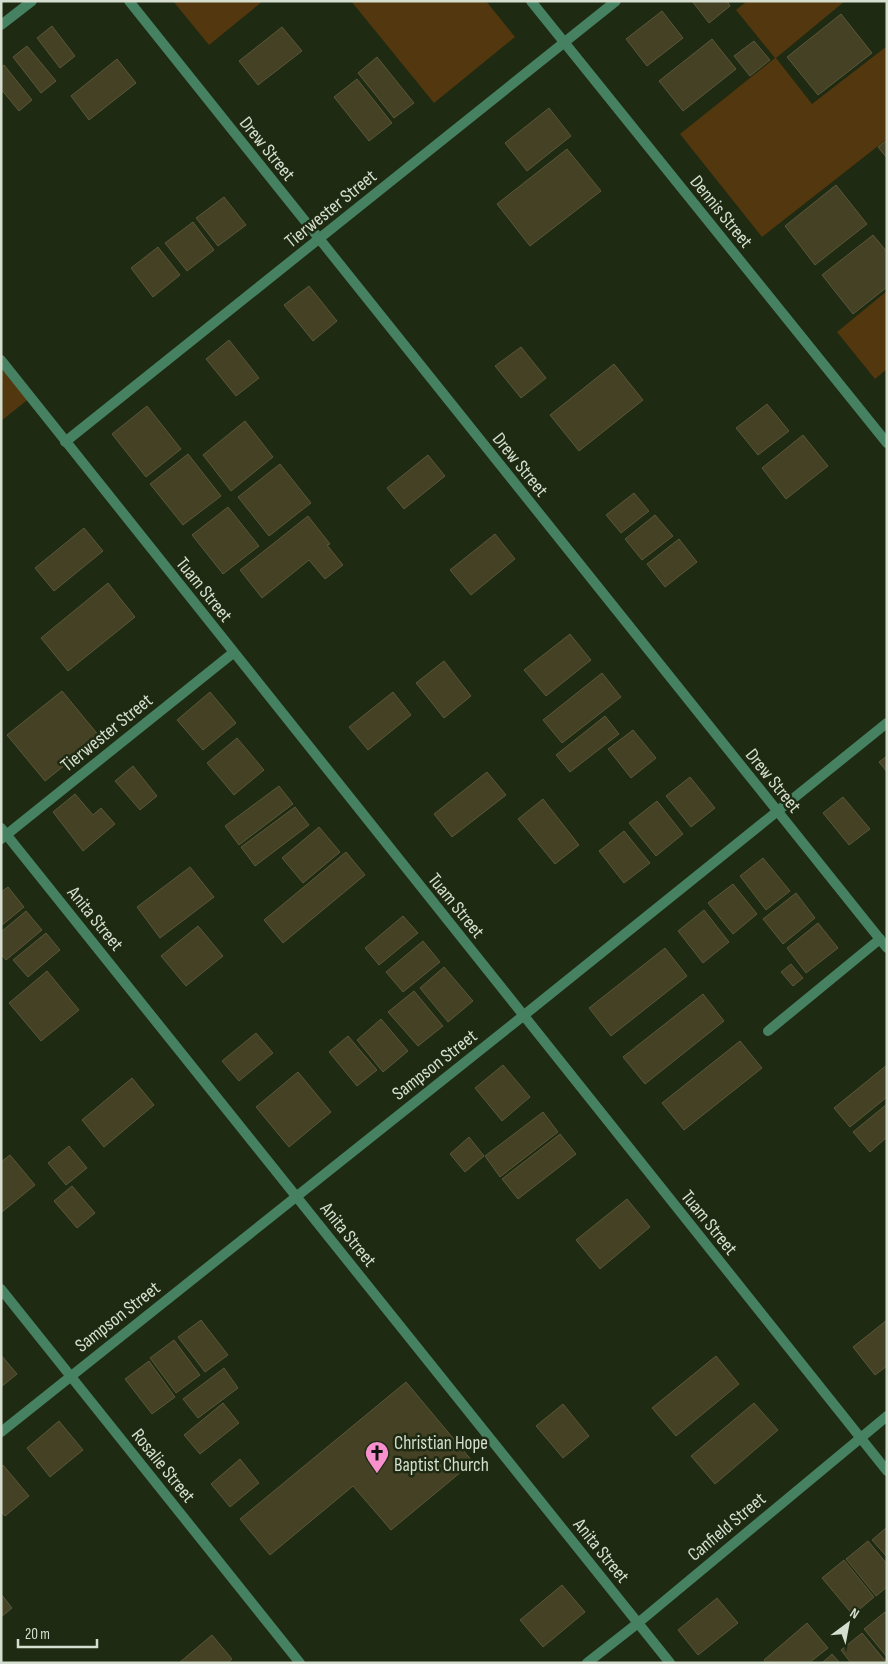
<svg xmlns="http://www.w3.org/2000/svg" width="888" height="1664" viewBox="0 0 888 1664" font-family="'Sofia Sans Condensed',sans-serif">
<rect width="100%" height="100%" fill="#1e2a12"/>
<g fill="#53370e">
<path d="M173,1H263L209,45Z"/>
<path d="M351,1H486L515,37L434,103Z"/>
<path d="M747,1H845L776,58L812,104L887,46V139L762,237L680,134L775,58L736,10Z"/>
<path d="M887,291V369L875,379L837,332Z"/>
<path d="M1,360L31,397L1,421Z"/>
</g>
<g fill="#454124" stroke="#5b5739">
<path d="M692,1H727L730,6L709,23Z"/>
<path d="M662,11L683,38L647,66L626,39Z"/>
<path d="M841,14L872,53L818,95L787,57Z"/>
<path d="M52,26L75,56L60,68L37,38Z"/>
<path d="M282,27L302,51L258,85L239,61Z"/>
<path d="M712,39L736,69L683,111L659,81Z"/>
<path d="M754,41L770,60L750,76L734,56Z"/>
<path d="M27,46L56,81L41,93L13,57Z"/>
<path d="M377,57L414,103L394,118L358,73Z"/>
<path d="M117,59L136,83L89,120L71,96Z"/>
<path d="M4,65L32,100L19,111L1,89V67Z"/>
<path d="M357,79L392,123L369,141L334,97Z"/>
<path d="M549,108L571,136L527,171L505,143Z"/>
<path d="M887,140V158L878,147Z"/>
<path d="M567,149L601,191L530,246L497,204Z"/>
<path d="M836,185L867,224L815,265L785,226Z"/>
<path d="M224,197L246,225L218,246L196,218Z"/>
<path d="M193,222L214,250L187,271L165,243Z"/>
<path d="M873,235L887,252V287L853,314L822,275Z"/>
<path d="M158,247L180,275L153,297L131,268Z"/>
<path d="M309,286L337,321L313,341L284,305Z"/>
<path d="M229,340L259,378L236,396L206,359Z"/>
<path d="M521,347L546,378L521,398L495,366Z"/>
<path d="M614,364L643,400L579,451L550,415Z"/>
<path d="M767,404L789,431L758,455L736,428Z"/>
<path d="M147,406L181,449L146,477L112,434Z"/>
<path d="M245,421L273,457L231,491L203,455Z"/>
<path d="M803,435L828,466L786,499L762,468Z"/>
<path d="M188,454L221,496L183,525L150,484Z"/>
<path d="M428,455L445,476L404,509L387,488Z"/>
<path d="M280,464L311,503L269,536L238,497Z"/>
<path d="M634,493L649,511L621,533L606,515Z"/>
<path d="M228,507L259,546L223,574L192,535Z"/>
<path d="M655,515L673,536L642,560L625,539Z"/>
<path d="M308,516L330,544L327,545L343,565L325,579L309,560L262,598L240,570Z"/>
<path d="M84,528L103,551L54,591L35,568Z"/>
<path d="M495,534L515,559L471,595L450,570Z"/>
<path d="M679,539L697,562L665,587L647,564Z"/>
<path d="M108,583L135,617L68,671L41,638Z"/>
<path d="M570,634L591,660L546,696L524,670Z"/>
<path d="M444,661L471,696L444,718L416,683Z"/>
<path d="M602,673L621,697L562,743L543,720Z"/>
<path d="M62,691L100,737L45,781L7,735Z"/>
<path d="M210,692L236,723L203,750L177,720Z"/>
<path d="M393,692L411,715L368,750L349,727Z"/>
<path d="M605,716L619,734L570,772L556,755Z"/>
<path d="M633,730L656,758L631,778L608,749Z"/>
<path d="M237,738L264,770L234,795L207,763Z"/>
<path d="M887,756V772L879,762Z"/>
<path d="M133,766L157,796L140,810L115,781Z"/>
<path d="M487,772L506,795L452,837L434,814Z"/>
<path d="M690,777L715,808L691,827L666,796Z"/>
<path d="M279,786L293,804L239,845L225,826Z"/>
<path d="M75,794L93,815L101,808L115,824L83,851L53,812Z"/>
<path d="M843,797L870,829L849,845L823,813Z"/>
<path d="M543,799L579,845L555,864L518,819Z"/>
<path d="M657,801L683,834L656,856L629,823Z"/>
<path d="M295,807L309,825L255,866L241,847Z"/>
<path d="M319,827L340,852L303,883L282,858Z"/>
<path d="M624,831L650,863L624,883L599,851Z"/>
<path d="M346,852L365,875L283,943L264,920Z"/>
<path d="M763,858L790,891L766,910L740,876Z"/>
<path d="M190,867L214,897L160,938L137,907Z"/>
<path d="M733,884L757,914L733,934L708,903Z"/>
<path d="M8,887L24,907L1,926V892Z"/>
<path d="M796,893L815,918L783,944L763,919Z"/>
<path d="M704,910L729,942L703,963L678,931Z"/>
<path d="M26,911L42,930L6,960L1,954V932Z"/>
<path d="M403,916L418,933L379,965L365,948Z"/>
<path d="M818,923L838,948L806,973L787,948Z"/>
<path d="M198,926L223,956L186,986L161,956Z"/>
<path d="M46,933L60,950L28,977L13,960Z"/>
<path d="M423,941L440,962L403,992L386,972Z"/>
<path d="M665,948L687,976L611,1036L589,1008Z"/>
<path d="M791,964L803,978L793,986L781,972Z"/>
<path d="M444,967L473,1001L448,1022L420,988Z"/>
<path d="M47,971L79,1010L41,1041L9,1003Z"/>
<path d="M414,991L443,1026L418,1046L388,1012Z"/>
<path d="M703,994L724,1021L645,1084L623,1057Z"/>
<path d="M381,1019L408,1051L383,1072L357,1040Z"/>
<path d="M256,1033L273,1053L239,1081L222,1061Z"/>
<path d="M348,1036L377,1070L357,1086L329,1052Z"/>
<path d="M740,1041L762,1068L684,1130L662,1103Z"/>
<path d="M503,1065L530,1097L502,1121L475,1088Z"/>
<path d="M887,1065V1097L850,1127L834,1108Z"/>
<path d="M298,1072L331,1112L289,1147L256,1107Z"/>
<path d="M132,1078L154,1105L104,1147L82,1120Z"/>
<path d="M887,1104V1137L870,1152L853,1132Z"/>
<path d="M543,1112L558,1132L500,1177L485,1156Z"/>
<path d="M560,1134L576,1154L518,1199L502,1179Z"/>
<path d="M469,1137L484,1156L465,1172L450,1154Z"/>
<path d="M69,1146L87,1168L66,1185L48,1163Z"/>
<path d="M10,1155L35,1185L2,1212L1,1162Z"/>
<path d="M72,1186L95,1213L77,1228L54,1201Z"/>
<path d="M627,1199L650,1227L600,1269L576,1240Z"/>
<path d="M201,1320L228,1355L205,1372L178,1337Z"/>
<path d="M887,1320V1366L875,1375L853,1347Z"/>
<path d="M174,1340L200,1375L176,1393L150,1358Z"/>
<path d="M1,1355L17,1374L1,1387Z"/>
<path d="M716,1356L739,1384L676,1436L652,1408Z"/>
<path d="M149,1361L175,1397L152,1414L125,1379Z"/>
<path d="M224,1368L238,1388L198,1418L183,1399Z"/>
<path d="M406,1382L473,1462L391,1530L353,1486L270,1555L240,1519Z"/>
<path d="M223,1403L239,1423L200,1454L184,1435Z"/>
<path d="M754,1403L778,1430L715,1484L691,1456Z"/>
<path d="M563,1404L589,1436L563,1458L536,1426Z"/>
<path d="M59,1421L83,1450L50,1477L27,1448Z"/>
<path d="M240,1459L259,1483L230,1507L211,1484Z"/>
<path d="M3,1465L29,1496L5,1516L1,1511V1467Z"/>
<path d="M887,1527V1557L872,1540Z"/>
<path d="M868,1541L887,1564V1587L876,1596L846,1559Z"/>
<path d="M844,1560L874,1597L853,1615L822,1578Z"/>
<path d="M562,1585L585,1612L543,1647L520,1620Z"/>
<path d="M1,1594L12,1608L1,1617Z"/>
<path d="M717,1598L738,1623L698,1655L678,1630Z"/>
<path d="M885,1612L887,1615V1657L864,1629Z"/>
<path d="M807,1623L828,1648L809,1663H766L764,1660Z"/>
<path d="M862,1633L887,1663H851L841,1650Z"/>
<path d="M212,1635L232,1659L227,1663H179Z"/>
<path d="M832,1654L840,1663H822Z"/>
</g>
<g fill="none" stroke-linecap="round" stroke-linejoin="round">
<path stroke="#468162" stroke-width="10" d="M768,1031L880,939"/>
<g stroke="#468162" stroke-width="10">
<path d="M129,1L887,948"/>
<path d="M531,1L887,443"/>
<path d="M1,25L32,1"/>
<path d="M1,360L887,1471"/>
<path d="M65,442L616,1"/>
<path d="M1,828L670,1663"/>
<path d="M1,839L233,653"/>
<path d="M1,1289L300,1663"/>
<path d="M1,1432L523,1016L887,723"/>
<path d="M587,1663L638,1623L887,1416"/>
</g>
</g>
<defs>
<g id="church-pin" transform="scale(1.25)"><path d="M0 17L-7.5 6A9.5 9.5 0 1 1 7.5 6Z" fill="#f790cd" stroke="#1e2a12"/><path d="M-1.2-6h2.4v3.5h3.3v2.4h-3.3V6h-2.4V-.1h-3.3v-2.4h3.3Z" fill="#111"/></g>
</defs>
<g fill-rule="evenodd">
<use href="#church-pin" x="377" y="1453"/>
</g>
<g text-anchor="middle" stroke-width="5" stroke-linejoin="round" paint-order="stroke">
<g font-size="19" fill="#d6dfcf" stroke="#1e2a12">
<text transform="translate(268 148) rotate(51)" y="7">Drew Street</text>
<text transform="translate(330 208) rotate(-39)" y="7">Tierwester Street</text>
<text transform="translate(722 211) rotate(51)" y="7">Dennis Street</text>
<text transform="translate(521 464) rotate(51)" y="7">Drew Street</text>
<text transform="translate(205 589) rotate(51)" y="7">Tuam Street</text>
<text transform="translate(106 732) rotate(-39)" y="7">Tierwester Street</text>
<text transform="translate(774 780) rotate(51)" y="7">Drew Street</text>
<text transform="translate(457 905) rotate(51)" y="7">Tuam Street</text>
<text transform="translate(96 918) rotate(51)" y="7">Anita Street</text>
<text transform="translate(434 1064) rotate(-38)" y="7">Sampson Street</text>
<text transform="translate(710 1222) rotate(51)" y="7">Tuam Street</text>
<text transform="translate(349 1234) rotate(51)" y="7">Anita Street</text>
<text transform="translate(117 1316) rotate(-38)" y="7">Sampson Street</text>
<text transform="translate(164 1465) rotate(51)" y="7">Rosalie Street</text>
<text transform="translate(726 1526) rotate(-40)" y="7">Canfield Street</text>
<text transform="translate(602 1550) rotate(51)" y="7">Anita Street</text>
</g>
<g font-size="19" fill="#d6dfcf" stroke="#1e2a12" text-anchor="start">
<text x="394" y="1449">Christian Hope<tspan x="394" dy="22">Baptist Church</tspan></text>
</g>
</g>
<rect width="888" height="1664" fill="none" stroke="#d6dfcf" stroke-width="5"/>
<g transform="translate(848 1624) rotate(32)" stroke="#1e2a12" stroke-width="4" paint-order="stroke">
<path d="M0-4L9 19L0 12L-9 19Z" fill="#d6dfcf"/>
<text y="-8" font-size="14" font-weight="bold" text-anchor="middle" fill="#d6dfcf">N</text>
</g>
<path d="M18 1639v8h79v-8" fill="none" stroke="#d6dfcf" stroke-width="2.5"/>
<text x="25" y="1639" font-size="15" fill="#d6dfcf" stroke="#1e2a12" stroke-width="4" paint-order="stroke">20 m</text>
</svg>
